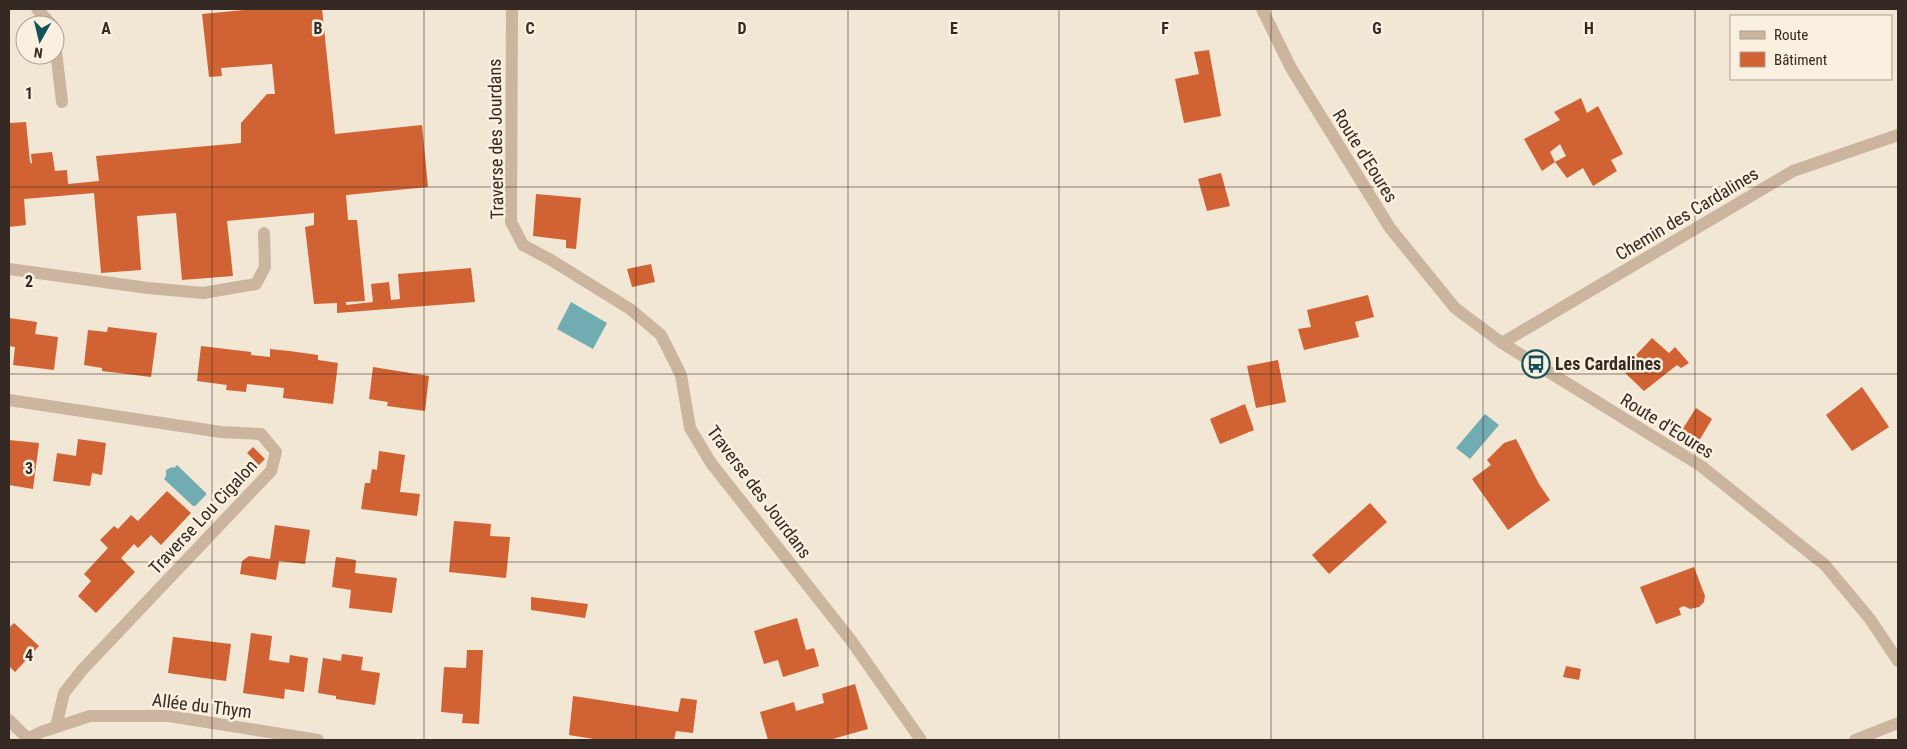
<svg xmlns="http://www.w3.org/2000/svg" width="1907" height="749" viewBox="0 0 1907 749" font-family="'Roboto Condensed',sans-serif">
<rect width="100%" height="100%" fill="#f2e6d4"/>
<g fill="#71acb2">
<path d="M571,302L607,323L593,349L557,329Z"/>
<path d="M1485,414L1499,425L1470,459L1456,448Z"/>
<path d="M177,465L206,493V495L195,506H193L164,479L166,476V470L172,467L174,468Z"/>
</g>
<g fill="#d16233" fill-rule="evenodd">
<path d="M255,9H322L335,134L422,125L428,187L346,195L348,220H357L365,301L346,302V305L373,302L371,284L389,282L391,300L400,299L398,274L471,268L475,302L337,313V303L314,304L305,227L314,225V213L227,221L233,276L182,280L176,213L137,216L141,270L101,273L94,193L24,199L26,225L9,227V123L26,122L30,162L32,164L31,154L52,152L55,171L67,170L68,184L99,181L96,156L241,143V123L267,94H275L272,64L221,68L222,76L209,77L202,14Z"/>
<path d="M1209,50L1221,116L1184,123L1175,79L1199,74L1194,52Z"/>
<path d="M1581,98L1587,113L1598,106L1623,154L1611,160L1617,171L1593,186L1583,168L1567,178L1555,162L1542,171L1524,139L1560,120L1554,112ZM1560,144L1566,156L1555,162L1550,152Z"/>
<path d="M1221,173L1230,206L1207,211L1198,179Z"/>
<path d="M536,194L581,198L576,249L566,248V240L533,236Z"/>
<path d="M651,264L655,282L632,287L627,269Z"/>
<path d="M1368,295L1374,317L1355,322L1359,337L1304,350L1298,329L1311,327L1307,310Z"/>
<path d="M9,318L37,322L35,334L58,337L54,370L13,365L15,347L9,346Z"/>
<path d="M108,327L157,333L151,377L102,371V368L84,365L88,330L107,332Z"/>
<path d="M1652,338L1669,353L1675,347L1689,363L1681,368L1677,365L1644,391L1622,370Z"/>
<path d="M201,346L251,352V355L270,357V349L289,351L318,355V360L338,363L333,404L283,398L284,388L247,384L246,392L226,390L227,385L197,381Z"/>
<path d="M1278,360L1286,402L1256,408L1247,366Z"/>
<path d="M373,367L429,376L425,411L387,406L388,402L369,399Z"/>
<path d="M1862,387L1889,427L1852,451L1826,415Z"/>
<path d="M1245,404L1254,430L1220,444L1210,419Z"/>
<path d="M1696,408L1712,419L1699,441L1682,430Z"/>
<path d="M78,439L106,443L102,475L92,473L90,486L53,481L57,453L76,456Z"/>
<path d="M1516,439L1539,484L1550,500L1508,530L1472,479L1491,465L1487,460L1504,443Z"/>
<path d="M9,440L39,443L33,489L9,485Z"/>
<path d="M253,447L265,459L259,465L247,453Z"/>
<path d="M379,451L405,455L400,492L420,494L417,516L361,509L365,483H370L372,469L377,470Z"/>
<path d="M167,491L191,513L161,545L151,535L138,548L134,544L121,558L135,572L96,613L78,596L91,581L84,574L108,548L100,540L114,526L118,529L131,515L138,521Z"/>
<path d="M1370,503L1387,522L1329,574L1312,555Z"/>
<path d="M454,521L491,524L490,536L510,537L506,578L449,572Z"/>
<path d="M275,525L310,530L305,564L279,561L276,580L240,574L242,561L249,556L270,559Z"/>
<path d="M336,557L356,560L355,573L397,578L392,613L349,608L351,590L332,587Z"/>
<path d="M1694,567L1705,596L1704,602L1699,607L1690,609L1684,606L1679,608L1681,615L1656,624L1640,587Z"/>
<path d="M531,597L588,604L585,618L531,610Z"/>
<path d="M797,618L806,650L814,648L819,666L783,677L778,660L764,664L754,631Z"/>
<path d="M14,623L39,646L15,672L9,666V626L10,627Z"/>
<path d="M251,633L272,636L269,660L289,663L290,655L308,658L304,692L285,689L284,699L243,693Z"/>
<path d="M173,637L231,644L226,681L168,673Z"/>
<path d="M467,650H483L479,724L462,723L463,714L441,712L444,667L466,668Z"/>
<path d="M342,654L363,657L361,670L380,673L375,705L336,699V696L318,693L323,658L341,661Z"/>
<path d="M1566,666L1581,669L1579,680L1563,677Z"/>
<path d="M855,684L868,729L829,740H768L760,712L794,702L796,711L824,703L822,694Z"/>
<path d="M573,696L678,712L681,698L697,700L693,733L676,731L674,740H600L569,735Z"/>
</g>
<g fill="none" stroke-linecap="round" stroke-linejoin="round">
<g stroke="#cbb59f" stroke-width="12">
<path d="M37,9L52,25"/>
<path d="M55,43L62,102"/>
<path d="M9,269L148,288L203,293L256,284L265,267L264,233"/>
</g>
<g stroke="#cbb59f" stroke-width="12">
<path d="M512,9L511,222L523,245L551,260L630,309L661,335L681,375L690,428L711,463L850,639L921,740"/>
<path d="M1502,343L1793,171L1898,135"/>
<path d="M9,400L221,432L261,434L276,452L271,471L83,669L64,693L56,727"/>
<path d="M9,720L29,740"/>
<path d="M25,740L41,732L90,716H169L318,740"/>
<path d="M1855,740L1898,723"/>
</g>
<path stroke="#cbb59f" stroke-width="12" d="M1262,9L1291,68L1390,228L1455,308L1502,343L1701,466L1825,565L1870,619L1898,661"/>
</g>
<path fill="none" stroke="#342923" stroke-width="1" stroke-opacity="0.55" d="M212,9V740M424,9V740M636,9V740M848,9V740M1059,9V740M1271,9V740M1483,9V740M1695,9V740M9,187H1898M9,374H1898M9,562H1898"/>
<defs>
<g id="bus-ring" transform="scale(1.4375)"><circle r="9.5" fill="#faf0e0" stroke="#165058" stroke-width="1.5"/><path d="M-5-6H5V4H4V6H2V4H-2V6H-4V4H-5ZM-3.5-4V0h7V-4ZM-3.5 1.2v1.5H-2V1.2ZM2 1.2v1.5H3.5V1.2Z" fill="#165058"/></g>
</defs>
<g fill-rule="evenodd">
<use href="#bus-ring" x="1536" y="364"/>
</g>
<g text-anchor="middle" stroke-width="5" stroke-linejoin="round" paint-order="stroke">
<g font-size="18" fill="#342923" stroke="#faf0e0">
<text transform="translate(496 139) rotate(-91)" y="6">Traverse des Jourdans</text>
<text transform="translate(1365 156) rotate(58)" y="6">Route d'Eoures</text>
<text transform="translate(1687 214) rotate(-31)" y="6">Chemin des Cardalines</text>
<text transform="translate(1667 426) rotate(32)" y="6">Route d'Eoures</text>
<text transform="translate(759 492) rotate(53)" y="6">Traverse des Jourdans</text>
<text transform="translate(203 517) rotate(-47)" y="6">Traverse Lou Cigalon</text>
<text transform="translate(202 706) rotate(7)" y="6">Allée du Thym</text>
</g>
<g font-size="18" font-weight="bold" fill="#342923" stroke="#faf0e0" text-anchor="start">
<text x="1555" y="370">Les Cardalines</text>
</g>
</g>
<g font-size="16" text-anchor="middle" font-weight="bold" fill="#342923" stroke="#faf0e0" stroke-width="5" stroke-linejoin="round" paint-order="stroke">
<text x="106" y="34">A</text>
<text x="318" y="34">B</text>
<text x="530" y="34">C</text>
<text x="742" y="34">D</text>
<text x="954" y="34">E</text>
<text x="1165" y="34">F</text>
<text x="1377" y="34">G</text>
<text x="1589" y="34">H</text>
<text x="29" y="99">1</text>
<text x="29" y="287">2</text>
<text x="29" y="474">3</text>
<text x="29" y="661">4</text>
</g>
<rect width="1907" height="749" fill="none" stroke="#342923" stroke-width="20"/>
<rect x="1730" y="15" width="162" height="65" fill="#faf0e0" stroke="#aba094"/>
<rect x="1740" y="31" width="25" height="8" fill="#cbb59f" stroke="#aba094"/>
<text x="1774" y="40" font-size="15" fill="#342923">Route</text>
<rect x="1740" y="52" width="25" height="15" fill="#d16233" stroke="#aba094"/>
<text x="1774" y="65" font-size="15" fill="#342923">Bâtiment</text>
<g transform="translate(40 40) rotate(188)"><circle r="24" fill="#faf0e0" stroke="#aba094"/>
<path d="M0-4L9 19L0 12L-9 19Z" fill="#165058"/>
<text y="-8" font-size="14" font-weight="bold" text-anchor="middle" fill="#342923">N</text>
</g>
</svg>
